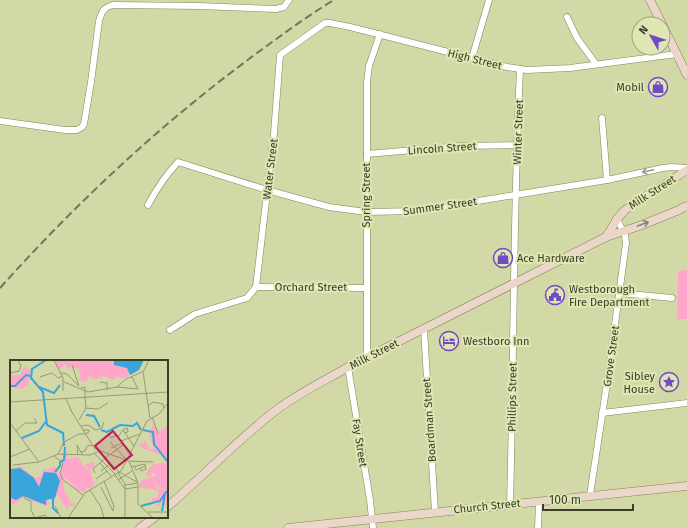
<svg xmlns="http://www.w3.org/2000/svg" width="687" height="528" viewBox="0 0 687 528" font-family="'Fira Sans',sans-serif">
<rect width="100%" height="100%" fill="#d2d9a7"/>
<path fill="#ffa7ca" d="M687,270V319H677L678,271Z"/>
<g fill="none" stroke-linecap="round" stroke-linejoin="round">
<g stroke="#7f8656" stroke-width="7">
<g id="street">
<path d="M567,17L577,38L596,64"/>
<path d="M472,58L489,0"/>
<path d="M602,118L607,180"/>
<path d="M0,121L65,130H77L82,127L84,124L91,82L99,21C102,11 103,8 113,5L199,6L276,9L284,7L289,0"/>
<path d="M367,154L460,146L518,145"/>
<path d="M148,205C157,188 165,176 178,162L267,190L329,207L366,212L417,211L607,180L663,168L672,167L687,168"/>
<path d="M256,287L274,133L280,55L325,23H330L350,27L507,67L527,70L570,68L677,54"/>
<path d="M256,287L367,288"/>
<path d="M619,293L672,298"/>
<path d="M424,329L435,512"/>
<path d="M170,330L195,314L247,298L256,287"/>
<path d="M367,357V82L369,66L380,34"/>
<path d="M348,367L370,500L373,528"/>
<path d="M602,413L687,403"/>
<path d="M590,495L607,383L626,243L625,235L617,219"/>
<path d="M510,504C514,359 513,214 520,69"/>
<path d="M538,528L539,501"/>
</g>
</g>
<g stroke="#7f8656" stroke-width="9">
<g id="secondary">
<path d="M650,0L662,24"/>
<path d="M663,26L687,75"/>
<path d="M606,237L610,231L617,219L625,210L687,170"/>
<path d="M167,507C205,475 239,438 279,408C301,392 326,380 350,366L606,237L642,225L679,210L682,208L687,206"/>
<path d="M140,528L155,517"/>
<path d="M288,528L687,486"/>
</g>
</g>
<use href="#street" stroke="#fff" stroke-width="6"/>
<use href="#secondary" stroke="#ebd7ca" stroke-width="8"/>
<path stroke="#727757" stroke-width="2" stroke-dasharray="8 4" stroke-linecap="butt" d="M0,288C79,200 162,123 257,53C282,35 307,16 334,0"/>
</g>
<defs><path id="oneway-shaft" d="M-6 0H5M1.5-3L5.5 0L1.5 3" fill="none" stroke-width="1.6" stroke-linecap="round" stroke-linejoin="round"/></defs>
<use stroke="#9c9e94" href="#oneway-shaft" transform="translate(648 171) rotate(168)"/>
<use stroke="#8a8271" href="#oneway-shaft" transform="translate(643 224) rotate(-20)"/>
<defs>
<g id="shop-ring" transform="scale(1)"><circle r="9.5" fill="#dfe6b3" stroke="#724ac3" stroke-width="1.5"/><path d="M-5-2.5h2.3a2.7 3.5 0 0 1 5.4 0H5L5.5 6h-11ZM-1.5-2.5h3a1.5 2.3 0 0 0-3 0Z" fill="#724ac3"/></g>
<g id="civic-ring" transform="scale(1)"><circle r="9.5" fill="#dfe6b3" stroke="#724ac3" stroke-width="1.5"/><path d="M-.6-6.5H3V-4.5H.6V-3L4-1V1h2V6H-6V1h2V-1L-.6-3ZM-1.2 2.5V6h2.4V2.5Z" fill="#724ac3"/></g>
<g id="hotel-ring" transform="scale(1)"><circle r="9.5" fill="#dfe6b3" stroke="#724ac3" stroke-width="1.5"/><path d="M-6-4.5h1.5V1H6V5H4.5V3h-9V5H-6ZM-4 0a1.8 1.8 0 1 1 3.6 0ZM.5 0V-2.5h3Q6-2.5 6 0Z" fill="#724ac3"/></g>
<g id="sight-ring" transform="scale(1)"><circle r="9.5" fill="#dfe6b3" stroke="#724ac3" stroke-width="1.5"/><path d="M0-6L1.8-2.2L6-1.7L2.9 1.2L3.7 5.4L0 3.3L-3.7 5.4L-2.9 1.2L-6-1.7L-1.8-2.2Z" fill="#724ac3"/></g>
</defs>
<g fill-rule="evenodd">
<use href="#shop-ring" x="658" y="87"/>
<use href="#shop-ring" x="503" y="258"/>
<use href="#civic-ring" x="555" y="295"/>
<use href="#hotel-ring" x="449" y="341"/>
<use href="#sight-ring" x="669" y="382"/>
</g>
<g text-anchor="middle" stroke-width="4" stroke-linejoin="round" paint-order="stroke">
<g font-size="11" fill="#3a3d28" stroke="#dfe6b3">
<text transform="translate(475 59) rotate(14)" y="4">High Street</text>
<text transform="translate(518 132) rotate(-88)" y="4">Winter Street</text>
<text transform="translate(442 148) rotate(-4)" y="4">Lincoln Street</text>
<text transform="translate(270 169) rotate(-83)" y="4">Water Street</text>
<text transform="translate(652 192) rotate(-33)" y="4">Milk Street</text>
<text transform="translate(366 195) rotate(-90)" y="4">Spring Street</text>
<text transform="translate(440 206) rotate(-8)" y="4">Summer Street</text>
<text x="311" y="291">Orchard Street</text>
<text transform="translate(374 354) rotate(-27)" y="4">Milk Street</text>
<text transform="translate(611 356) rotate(-82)" y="4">Grove Street</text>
<text transform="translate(512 397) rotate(-89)" y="4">Phillips Street</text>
<text transform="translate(429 420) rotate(-94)" y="4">Boardman Street</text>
<text transform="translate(360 443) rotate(81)" y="4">Fay Street</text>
<text transform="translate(487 506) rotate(-6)" y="4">Church Street</text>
</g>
<g font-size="11" fill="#3a3d28" stroke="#dfe6b3" text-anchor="start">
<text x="644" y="91" text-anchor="end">Mobil</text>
<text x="517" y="262">Ace Hardware</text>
<text x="569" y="293">Westborough<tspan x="569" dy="13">Fire Department</tspan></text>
<text x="463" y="345">Westboro Inn</text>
<text x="655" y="380" text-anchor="end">Sibley<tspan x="655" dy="13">House</tspan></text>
</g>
</g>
<g transform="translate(10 360)">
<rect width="158" height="158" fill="#d2d9a7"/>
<path d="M44,0H104L105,5L118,9L119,15L117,18L106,17L103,20L93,16L85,20L78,16L77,22L69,20L71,17L68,8L63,9L61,6L58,10L55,4L49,10ZM15,6L21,11L18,25L12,29L0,26V15H10ZM140,58L148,72L158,66V101L154,96L132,88L127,82L133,84L135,80L139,89H144L139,74L143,66ZM52,94H57V99L68,97L76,109L78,108L75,104L83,102L85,107L81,109L79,107L85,125L79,129L76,127L75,133L72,130L70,132L55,118L52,119L55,133L62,144L65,142L64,146H58V151L47,134L44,143L40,139L37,141L40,144L36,146L17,139L13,134L12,139L3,145L0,141V109H6L9,105L25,118L31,116L33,109L49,107L47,113L50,115L54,100ZM157,102L158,143L154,146L151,142L150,145L145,146L149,142L142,141V138H148V129H154L148,127L145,121L147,130L128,127L131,121L147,115L142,112L141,117L135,115L142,105Z" fill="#ffa7ca"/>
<path d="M104,0H134L129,10L120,15L117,8L104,5ZM10,108L24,118L29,127L34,112L46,113L50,121L45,138L36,140V145L13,136L6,140L1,138L0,109Z" fill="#38a5db"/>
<path fill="none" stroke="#38a5db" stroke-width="2" d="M36,0L22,9L21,18L33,32L37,65L53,73L54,86M0,26H5L16,15L20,16M29,27L44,33L50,25M76,55L84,56L90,67M91,70L97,72L110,65L123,66L127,63L131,70M133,70L143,72L144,84L157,101M12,78L29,71L37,60M45,112L50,106V102L54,100L55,87M43,137V148L48,153M131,146L150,141L156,132M152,151L155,133L158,131"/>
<path fill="none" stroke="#959b74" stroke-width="1" d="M44,0L53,18V31M139,0L133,12L140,58M62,5L69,26M0,13L9,11L11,6L8,0M51,13L57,14L68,25M30,17L42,13L48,18L53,16M122,17L128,29M54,22L78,32L107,27L128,29M90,22L97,23V30M107,27L116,19L132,12M71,28L75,27V37M56,39L61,50M0,42L158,32M138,46L143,42L153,44L154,48M76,48L88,49L98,43M60,49L85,89L119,101M142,57L148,73M69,60L76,48L75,37M0,63L29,102L48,94L80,95L90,91M71,66L78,65L86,70L92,68L94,62M73,70H79V72L75,74M113,70L117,68L118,72L114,73M6,71L15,63H27L24,58M98,73L101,78L106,75L111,81L130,74M108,77L113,70L124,86M100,82L116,99M101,88L112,83L120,95M71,92L75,91L77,86L83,85M89,92L110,113M48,94L54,82L69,74H75M85,94L106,115M101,94L113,85M68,95L67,85L72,94M44,96L53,103L50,113L52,119L73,135M0,97L20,89M119,101L143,102M119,101L128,123V144L143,158M90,103L102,117M3,105L29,102M121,107L135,104L136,109L131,111L130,108M125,107L126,110L135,106M91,111L101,103M109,112L127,122M85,113L83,109L100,94M108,113L115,124V158M105,115L115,129L128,127M86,119L97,111M108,120L122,111M115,125L128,123M91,127L103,151L104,146L94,121M80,130L91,147L94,158M13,135L15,139L21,141V150L25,158M45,146L51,158M138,152H158M25,158L35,155L38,158M58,158L75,133L111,111L137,61L149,54L158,43"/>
<path fill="#c2185b" fill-opacity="0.15" stroke="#c2185b" stroke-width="2" d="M103,71L122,95L104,109L85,86Z"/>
<rect width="158" height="158" fill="none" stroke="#3a3d28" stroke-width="2"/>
</g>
<g transform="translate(651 36) rotate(309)"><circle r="19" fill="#dfe6b3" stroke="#9da27b"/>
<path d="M0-3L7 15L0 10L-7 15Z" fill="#724ac3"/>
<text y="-6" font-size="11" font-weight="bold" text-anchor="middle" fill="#3a3d28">N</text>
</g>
<path d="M543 504v6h90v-6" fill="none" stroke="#3a3d28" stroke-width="2"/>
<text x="549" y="504" font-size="12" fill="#3a3d28" stroke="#dfe6b3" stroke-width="3" paint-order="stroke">100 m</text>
</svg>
